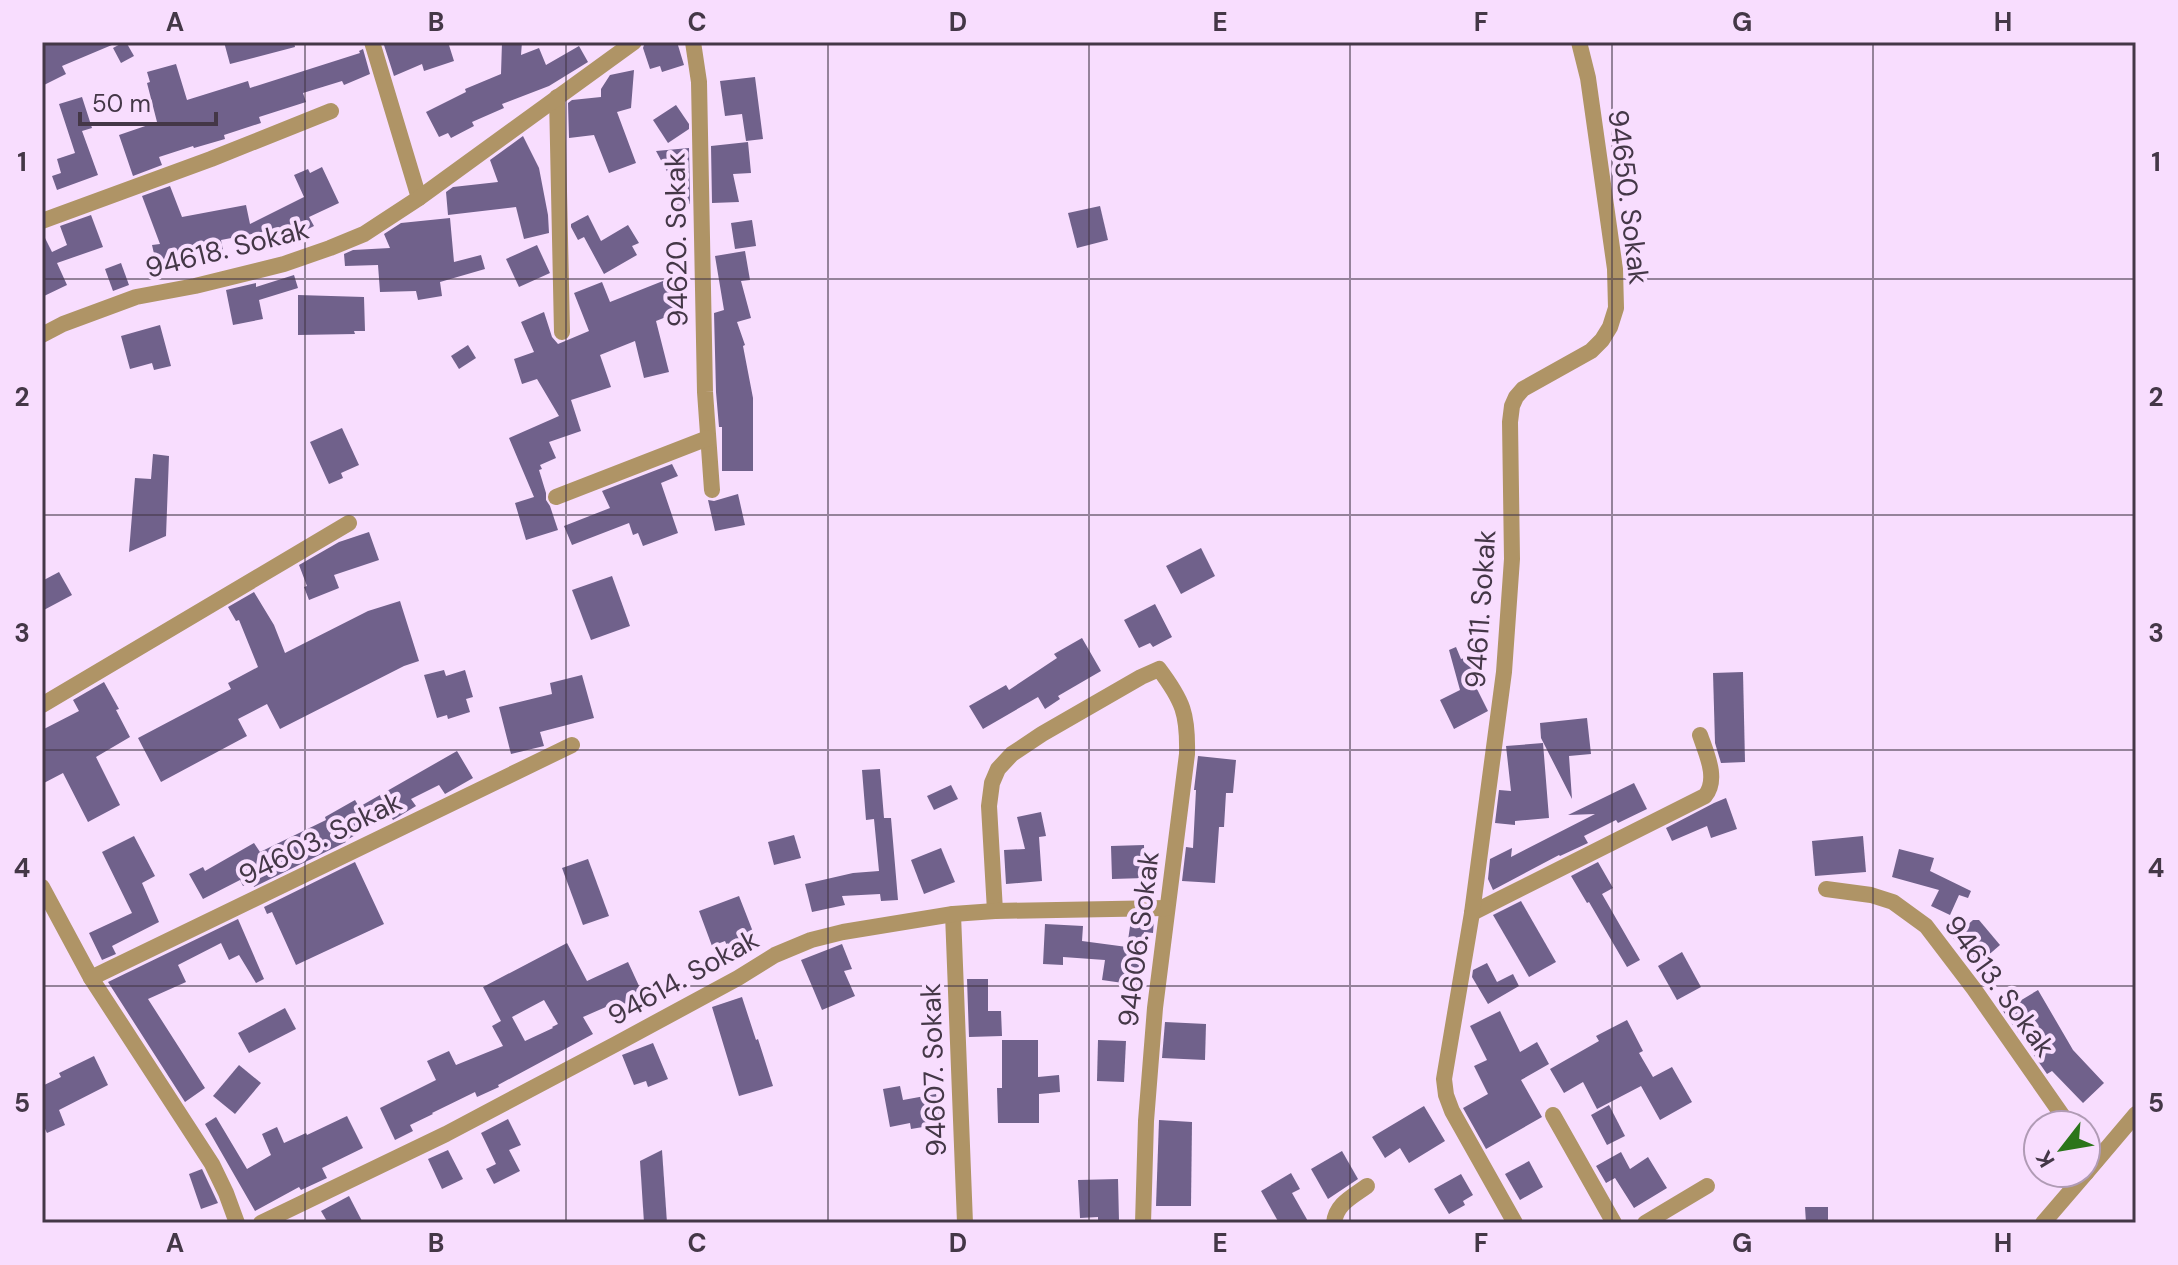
<svg xmlns="http://www.w3.org/2000/svg" width="2178" height="1265" viewBox="0 0 2178 1265" font-family="'DM Sans',sans-serif">
<rect width="100%" height="100%" fill="#f8ddfe"/>
<g fill="#70618b" fill-rule="evenodd">
<path d="M48,42H119L62,66L66,74L42,86V45Z"/>
<path d="M124,42H126L134,56L121,63L113,48Z"/>
<path d="M224,42H294L295,47L230,64Z"/>
<path d="M383,42H448L454,61L424,71L422,64L394,76Z"/>
<path d="M502,42H522L521,55L539,48L546,65L579,46L588,62L549,86L502,104L504,108L472,122L474,126L451,138L448,133L439,137L426,112L466,92L465,89L501,74Z"/>
<path d="M645,42H677L684,65L662,72L660,66L650,69L643,48Z"/>
<path d="M363,49L370,74L344,85L342,81L303,93L306,102L259,117L261,123L224,135L225,139L194,148L193,146L159,157L162,165L133,176L119,135L157,122L147,83L150,82L147,72L176,64L187,100L248,81L250,88L360,53L359,51Z"/>
<path d="M634,70L631,108L617,112L636,163L609,173L594,135L569,138L568,103L572,100L601,97V89L610,75Z"/>
<path d="M755,77L763,139L746,141L742,114L725,116L720,81Z"/>
<path d="M82,97L92,128L82,131L98,175L57,190L52,176L61,173L57,159L75,153L59,104Z"/>
<path d="M676,105L689,124V129L668,143L653,120Z"/>
<path d="M523,136L539,168L548,215L549,233L524,239L516,207L448,215L446,192L453,187L498,182L490,160Z"/>
<path d="M748,142L751,173L733,174L739,202L712,203L711,146Z"/>
<path d="M689,148L690,204L672,205L670,177L656,151Z"/>
<path d="M322,167L339,203L309,217L314,226L292,237L290,234L273,242L268,231L221,240L223,250L187,257L189,265L158,271L152,245L160,244L142,196L170,186L182,217L246,205L250,224L304,197L294,175L308,169L310,173Z"/>
<path d="M1100,206L1108,240L1077,248L1068,213Z"/>
<path d="M91,215L103,247L57,263L67,285L42,297V232L52,252L67,245L60,226Z"/>
<path d="M588,215L601,241L628,225L639,243L632,246L637,255L604,274L584,237L578,240L571,227V224Z"/>
<path d="M450,218L454,262L481,255L485,269L440,282L442,296L418,300L416,291L380,292L378,265L345,266L344,254L353,250L390,248L384,234L401,223Z"/>
<path d="M752,220L756,246L735,249L731,223Z"/>
<path d="M537,245L550,273L519,287L506,259Z"/>
<path d="M745,251L750,280L741,281L751,318L737,322L745,345L743,346L753,398V471H722V427H719L716,392L714,313L724,310L715,256Z"/>
<path d="M121,263L129,285L113,291L105,269Z"/>
<path d="M294,275L298,288L259,300L263,319L233,325L226,290L256,283V287Z"/>
<path d="M673,277L686,309L656,321L669,372L644,378L635,341L600,355L611,387L571,400L581,431L549,442L556,458L540,465L542,469L539,470L546,493V500L550,506L558,530L526,540L515,503L534,497L509,438L559,416L537,379L522,384L514,359L534,352L521,322L544,312L552,337L558,344L589,331L574,293L602,282L610,302Z"/>
<path d="M298,295L364,297L365,331H354L355,334L298,335Z"/>
<path d="M160,325L171,366L154,370L152,363L130,369L121,336Z"/>
<path d="M468,345L476,358L459,369L451,356Z"/>
<path d="M342,428L359,465L341,473L343,478L329,484L310,442Z"/>
<path d="M153,454L169,456L166,536L129,552L135,478L151,479Z"/>
<path d="M672,464L678,476L661,483L678,533L643,546L638,533L633,535L629,523L572,545L564,526L610,508L602,491Z"/>
<path d="M738,494L745,525L715,531L708,500L714,501Z"/>
<path d="M369,532L379,560L334,575L339,588L309,600L304,587L307,586L299,565L339,542Z"/>
<path d="M1201,548L1215,576L1181,594L1166,566Z"/>
<path d="M59,572L72,595L42,611V581Z"/>
<path d="M612,576L630,626L591,640L572,590Z"/>
<path d="M254,592L274,625L285,653L368,611L400,601L419,661L404,666L280,729L267,704L238,719L247,736L161,782L138,738L231,689L228,683L258,667L239,620L236,621L228,607Z"/>
<path d="M1155,604L1172,637L1153,647L1150,643L1139,648L1124,620Z"/>
<path d="M1082,638L1101,671L1058,696L1060,699L1045,709L1038,697L983,729L969,706L1006,685L1009,690L1057,658L1054,654Z"/>
<path d="M1456,647L1461,659L1471,656L1476,673L1470,675L1488,711L1454,729L1440,700L1460,690L1449,650Z"/>
<path d="M444,670L446,676L465,670L473,697L466,699L470,712L448,719L447,715L437,718L424,675Z"/>
<path d="M1743,672L1745,762L1721,763L1715,743L1713,673Z"/>
<path d="M582,675L594,718L540,732L544,746L511,754L499,707L552,694L550,683Z"/>
<path d="M104,682L119,709L116,710L130,737L96,757L120,805L88,822L63,773L42,784V730L79,711L73,700Z"/>
<path d="M1587,718L1591,754L1569,756L1572,799L1541,738L1540,723Z"/>
<path d="M1543,743L1549,818L1515,821V825L1495,823L1499,790L1511,791L1506,746Z"/>
<path d="M457,751L473,778L445,794L439,785L411,799L416,806L393,820L390,815L345,841L346,842L254,887L252,881L243,886L240,880L203,899L189,874L203,867L205,871L254,843L260,852L326,820L325,817L355,800L359,807Z"/>
<path d="M1198,756L1236,760L1233,793H1226L1224,827H1219L1215,883L1182,881L1186,847L1193,848L1196,790H1194Z"/>
<path d="M880,769L884,818H891L898,900L881,901L880,894L842,896L845,905L812,912L805,884L853,873L879,871L874,819L866,820L862,770Z"/>
<path d="M1634,783L1647,809L1618,823L1616,820L1584,836L1588,843L1560,856L1559,855L1493,890L1488,879L1490,859L1512,848L1511,857L1595,814L1568,815Z"/>
<path d="M951,785L958,799L934,810L927,796Z"/>
<path d="M1726,798L1737,829L1711,838L1707,826L1672,841L1666,828L1714,803Z"/>
<path d="M1041,812L1046,836L1039,837L1042,881L1006,884L1004,850L1025,849L1017,817Z"/>
<path d="M794,835L801,858L774,865L768,842Z"/>
<path d="M134,836L155,876L142,883L159,922L112,946L116,954L102,960L89,933L132,913L102,852Z"/>
<path d="M1863,836L1866,872L1815,876L1812,841Z"/>
<path d="M1144,845L1145,878L1112,879L1111,846Z"/>
<path d="M941,848L955,882L924,894L911,860Z"/>
<path d="M1899,849L1934,858L1930,871L1971,891L1968,898L1959,895L1950,915L1931,906L1939,890L1892,877Z"/>
<path d="M588,859L609,916L583,925L562,868Z"/>
<path d="M355,862L384,924L296,965L272,912L267,914L264,907Z"/>
<path d="M1598,862L1613,888L1602,894L1640,960L1627,967L1589,902L1587,903L1571,876Z"/>
<path d="M739,896L755,937L728,948L725,941L712,946L699,911Z"/>
<path d="M1521,901L1556,962L1529,977L1493,915Z"/>
<path d="M238,919L264,979L256,983L239,955L229,960L221,943L178,965L186,982L148,999L205,1088L185,1102L108,982Z"/>
<path d="M1154,919L1153,933L1144,932L1137,985L1102,980L1105,960L1063,957V965L1043,964L1045,924L1083,926L1082,941L1127,947L1131,920Z"/>
<path d="M1973,920H1979L2000,945L1977,965L1953,938Z"/>
<path d="M567,943L587,981L628,962L645,999L627,1007L624,1003L616,1007L615,1003L583,1017L593,1034L498,1085L499,1087L477,1097L475,1092L432,1113L433,1114L410,1125L413,1131L395,1140L380,1108L436,1080L427,1061L449,1051L456,1065L503,1046L492,1026L501,1021L483,987ZM544,1000L558,1024L552,1027L553,1028L525,1041L512,1017Z"/>
<path d="M842,944L852,969L844,971L855,996L822,1010L801,960Z"/>
<path d="M1682,952L1701,987L1677,1000L1658,966Z"/>
<path d="M1487,963L1497,982L1513,974L1519,986L1488,1004L1472,977L1473,970Z"/>
<path d="M967,979H988V1011H1001L1002,1036L969,1037Z"/>
<path d="M2038,990L2073,1050L2104,1083L2083,1103L2052,1071L2047,1074L2003,1011Z"/>
<path d="M742,997L756,1040L758,1039L773,1086L739,1096L712,1007Z"/>
<path d="M285,1008L296,1029L249,1053L238,1033Z"/>
<path d="M1500,1011L1520,1052L1537,1042L1549,1064L1521,1080L1542,1117L1486,1149L1463,1108L1488,1094L1474,1066L1487,1060L1470,1026Z"/>
<path d="M1627,1020L1643,1051L1639,1053L1653,1077L1672,1067L1692,1102L1660,1120L1641,1086L1597,1109L1583,1082L1564,1093L1550,1069L1599,1041L1596,1036Z"/>
<path d="M1165,1022L1206,1024L1205,1060L1162,1058Z"/>
<path d="M1002,1040H1038V1077L1059,1075L1060,1092L1039,1094V1123H998L997,1088H1002Z"/>
<path d="M1098,1040L1126,1041L1124,1082L1097,1081Z"/>
<path d="M653,1043L668,1079L648,1087L646,1081L634,1085L622,1055Z"/>
<path d="M94,1056L108,1085L59,1110L65,1125L47,1133L42,1123V1086L61,1077L59,1073Z"/>
<path d="M239,1065L261,1083L235,1114L213,1096Z"/>
<path d="M900,1086L903,1100L936,1094L941,1124L911,1129L910,1123L890,1127L883,1089Z"/>
<path d="M1609,1105L1625,1136L1607,1145L1591,1115Z"/>
<path d="M1424,1106L1445,1141L1409,1163L1400,1148L1385,1158L1372,1137Z"/>
<path d="M347,1116L363,1148L322,1168L327,1178L301,1190L299,1187L255,1211L205,1124L216,1117L247,1169L271,1155L262,1134L277,1127L284,1143L306,1133L307,1135Z"/>
<path d="M508,1119L521,1145L509,1150L520,1171L494,1184L486,1169L496,1164L481,1133Z"/>
<path d="M1159,1120L1192,1122L1191,1206H1156Z"/>
<path d="M448,1150L463,1179L442,1189L428,1159Z"/>
<path d="M662,1150L667,1223H644L640,1161Z"/>
<path d="M1342,1151L1358,1179L1328,1199L1311,1169Z"/>
<path d="M1621,1152L1630,1169L1648,1157L1667,1188L1634,1208L1615,1178L1606,1183L1596,1166Z"/>
<path d="M1529,1161L1543,1187L1520,1200L1505,1174Z"/>
<path d="M202,1169L218,1203L201,1209L189,1174Z"/>
<path d="M1291,1173L1300,1189L1292,1193L1309,1223H1279L1261,1191Z"/>
<path d="M1461,1174L1473,1195L1463,1201L1465,1205L1449,1214L1434,1189Z"/>
<path d="M1118,1179L1119,1221L1098,1222V1217L1080,1218L1078,1180Z"/>
<path d="M349,1196L363,1223H328L321,1211Z"/>
<path d="M1805,1207H1828V1223H1806Z"/>
</g>
<g fill="none" stroke-linecap="round" stroke-linejoin="round">
<g stroke="#af9466" stroke-width="16">
<path d="M372,42L419,198"/>
<path d="M693,42L699,82L705,392L712,490"/>
<path d="M557,97L562,332"/>
<path d="M42,221L211,159L331,111"/>
<path d="M42,335L63,324L136,297L195,286L284,264L330,248L364,234L419,198L634,42"/>
<path d="M556,497L708,438"/>
<path d="M42,705L349,523"/>
<path d="M42,887L91,978L212,1164L226,1193L237,1223"/>
<path d="M1826,889L1871,895L1893,902L1926,926L1974,989L2069,1125"/>
<path d="M995,911L989,806L992,783L998,769L1012,754L1042,734L1141,677L1159,669C1183,701 1188,714 1187,754L1155,1008L1146,1121L1143,1223"/>
<path d="M1472,913L1705,796C1719,779 1706,753 1700,735"/>
<path d="M953,914L965,1223"/>
<path d="M91,978L572,745"/>
<path d="M1553,1115L1614,1223"/>
<path d="M2086,1148L2096,1161"/>
<path d="M261,1223L446,1134L616,1044L738,978L775,955L811,940L843,932L953,914L995,911L1166,908"/>
<path d="M1334,1223C1336,1204 1352,1197 1367,1186"/>
<path d="M1515,1223L1452,1111L1446,1095L1444,1079L1472,913L1504,672L1512,559L1510,422L1512,406L1516,397L1523,389L1591,351L1602,340L1610,327L1616,308L1615,269L1588,78L1579,42"/>
<path d="M1645,1223L1707,1186"/>
</g>
<g stroke="#af9466" stroke-width="16">
<path d="M2086,1173L2136,1114"/>
<path d="M2043,1223L2086,1173"/>
</g>
</g>
<path fill="none" stroke="#443747" stroke-width="2" stroke-opacity="0.55" d="M305,42V1223M566,42V1223M828,42V1223M1089,42V1223M1350,42V1223M1612,42V1223M1873,42V1223M42,279H2136M42,515H2136M42,750H2136M42,986H2136"/>
<g text-anchor="middle" stroke-width="8" stroke-linejoin="round" paint-order="stroke">
<g font-size="28" fill="#443747" stroke="#f8ddfe">
<text transform="translate(1629 197) rotate(83)" y="10">94650. Sokak</text>
<text transform="translate(676 240) rotate(-91)" y="10">94620. Sokak</text>
<text transform="translate(227 248) rotate(-14)" y="10">94618. Sokak</text>
<text transform="translate(1480 609) rotate(-86)" y="10">94611. Sokak</text>
<text transform="translate(320 838) rotate(-26)" y="10">94603. Sokak</text>
<text transform="translate(1138 939) rotate(-83)" y="10">94606. Sokak</text>
<text transform="translate(683 977) rotate(-29)" y="10">94614. Sokak</text>
<text transform="translate(2000 986) rotate(54)" y="10">94613. Sokak</text>
<text transform="translate(933 1070) rotate(-92)" y="10">94607. Sokak</text>
</g>
</g>
<rect width="2178" height="1265" fill="none" stroke="#f8ddfe" stroke-width="88"/>
<g transform="translate(2062 1149) rotate(239)"><circle r="38" fill="#f8ddfe" stroke="#b09bb5" stroke-width="2"/>
<path d="M0-6L14 30L0 20L-14 30Z" fill="#2b751a"/>
<text y="-12" font-size="22" font-weight="bold" text-anchor="middle" fill="#443747">K</text>
</g>
<path d="M80 112v12h136v-12" fill="none" stroke="#443747" stroke-width="4"/>
<text x="92" y="112" font-size="24" fill="#443747" stroke="#f8ddfe" stroke-width="6" paint-order="stroke">50 m</text>
<rect x="44" y="44" width="2090" height="1177" fill="none" stroke="#443747" stroke-width="3"/>
<g font-size="26" text-anchor="middle" font-weight="bold" fill="#443747">
<text x="175" y="31">A</text>
<text x="436" y="31">B</text>
<text x="697" y="31">C</text>
<text x="958" y="31">D</text>
<text x="1220" y="31">E</text>
<text x="1481" y="31">F</text>
<text x="1742" y="31">G</text>
<text x="2003" y="31">H</text>
<text x="22" y="171">1</text>
<text x="2156" y="171">1</text>
<text x="22" y="406">2</text>
<text x="2156" y="406">2</text>
<text x="22" y="642">3</text>
<text x="2156" y="642">3</text>
<text x="22" y="877">4</text>
<text x="2156" y="877">4</text>
<text x="22" y="1112">5</text>
<text x="2156" y="1112">5</text>
<text x="175" y="1252">A</text>
<text x="436" y="1252">B</text>
<text x="697" y="1252">C</text>
<text x="958" y="1252">D</text>
<text x="1220" y="1252">E</text>
<text x="1481" y="1252">F</text>
<text x="1742" y="1252">G</text>
<text x="2003" y="1252">H</text>
</g>
</svg>
